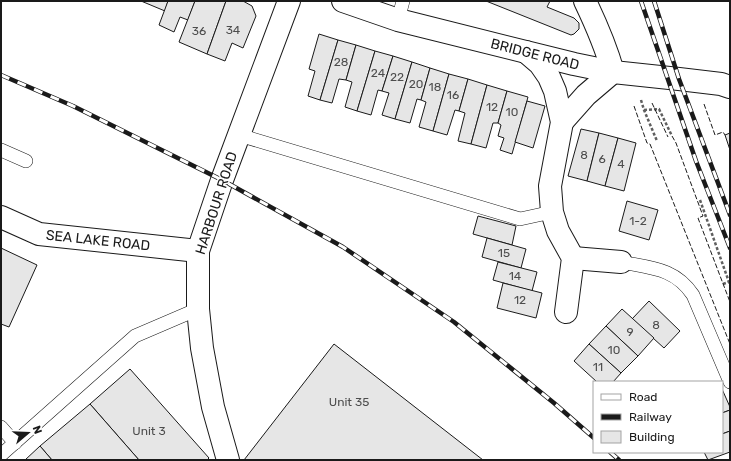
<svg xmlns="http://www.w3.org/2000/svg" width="731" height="461" viewBox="0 0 731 461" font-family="Rubik,sans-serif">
<rect width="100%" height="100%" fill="#fff"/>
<g fill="#e6e6e6" stroke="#1a1a1a">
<path d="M141,1H168L165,11Z"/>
<path d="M168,1H195L188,20L180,17L174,32L159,25Z"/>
<path d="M195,1H226L207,54L179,42Z"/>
<path d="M226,1H243L252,6L256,16L243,48L232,43L225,61L207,54Z"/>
<path d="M486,1H550L547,7L574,18L579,23V29L574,34L571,35Z"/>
<path d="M319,34L338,40L320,100L308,96L315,71L309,69Z"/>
<path d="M338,40L356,45L346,80L339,79L332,103L320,100Z"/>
<path d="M356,45L375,51L357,111L345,107L352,82L346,80Z"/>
<path d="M375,51L393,56L382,91L378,90L371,115L357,111Z"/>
<path d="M393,56L412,62L395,119L382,115L389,93L382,91Z"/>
<path d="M412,62L430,68L421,100L417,99L410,123L395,119Z"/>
<path d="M430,68L449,74L433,131L419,127L426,102L421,100Z"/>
<path d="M449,74L468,79L459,111L455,110L447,135L433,131Z"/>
<path d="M468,79L487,85L471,144L458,141L465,113L459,111Z"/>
<path d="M487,85L507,91L498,123H493L486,148L471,144Z"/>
<path d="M507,91L528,97L512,154L500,150L504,138L498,136L501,125L498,123Z"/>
<path d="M527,101L545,106L533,148L515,142Z"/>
<path d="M581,129L599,133L587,181L568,176Z"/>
<path d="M599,133L618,138L605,186L587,181Z"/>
<path d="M730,133V150L725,135Z"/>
<path d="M618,138L636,143L624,191L605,186Z"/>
<path d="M627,201L658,210L649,240L619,231Z"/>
<path d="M478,216L516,226L512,245L473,234Z"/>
<path d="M487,238L526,249L521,268L482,257Z"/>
<path d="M1,248L37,265L9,327L1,324Z"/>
<path d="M498,262L537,272L532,291L493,280Z"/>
<path d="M503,283L542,293L536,318L497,308Z"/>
<path d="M649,301L680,331L664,348L632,319Z"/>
<path d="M622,309L654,338L638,356L606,326Z"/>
<path d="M606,326L638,356L621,373L589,344Z"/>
<path d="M334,344L483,460H244Z"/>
<path d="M589,344L621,373L613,382H597L574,361Z"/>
<path d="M130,369L209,458L207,460H139L90,404Z"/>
<path d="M722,389L730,407V410L722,413Z"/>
<path d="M90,404L139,460H52L40,446Z"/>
<path d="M730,410V431L722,434V413Z"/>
<path d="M730,431V452L708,460L704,452H722V434Z"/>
<path d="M40,446L52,460H25Z"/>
</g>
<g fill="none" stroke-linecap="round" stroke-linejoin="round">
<g stroke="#1a1a1a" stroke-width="14">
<g id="lane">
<path d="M398,20L403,1"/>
<path d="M239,135L520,219L552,212"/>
<path d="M1,150L26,161"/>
<path d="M621,262C651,268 675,268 693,295L730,382"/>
<path d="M1,427L15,443"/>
<path d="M1,455L135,336L198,309"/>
</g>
</g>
<g stroke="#1a1a1a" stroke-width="24">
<g id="street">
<path d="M526,52L540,64L549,77L555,91L562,122L550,186L552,212L558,231L573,258L566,312"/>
<path d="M562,122L586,95L613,72C606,47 596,24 585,1"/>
<path d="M1,217L39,234L198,251"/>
<path d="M573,258L621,262"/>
<path d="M228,460L213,407L202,348L198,309V251L222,180L289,1"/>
</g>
</g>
<g stroke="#1a1a1a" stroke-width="24">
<path id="highway" d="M343,1L398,20L574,64L613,72L679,79L721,84L730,87"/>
</g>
<g stroke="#5f5f5f" stroke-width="2.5" stroke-dasharray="3 2" stroke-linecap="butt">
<path d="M641,100L644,110L657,141"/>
<path d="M644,110L659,109L672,136"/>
<path d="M700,200L730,285"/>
<path d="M723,284L729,282"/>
</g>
<use href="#lane" stroke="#fff" stroke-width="13"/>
<use href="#street" stroke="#fff" stroke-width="22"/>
<use href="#highway" stroke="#fff" stroke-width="22"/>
<g stroke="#1a1a1a" stroke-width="4.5">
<g id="rail">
<path d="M641,1L696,161L730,248"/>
<path d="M654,1L679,79L730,215"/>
<path d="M1,75L73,106L222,180L343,247L454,322L554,403L594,438"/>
<path d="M610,452L619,460"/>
</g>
</g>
<use href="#rail" stroke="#fff" stroke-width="3" stroke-dasharray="9" stroke-linecap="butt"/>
<g stroke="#1a1a1a" stroke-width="1" stroke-dasharray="5 2" stroke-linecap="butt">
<path d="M652,103L668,137"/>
<path d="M704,104L715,135L723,132L725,135"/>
<path d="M634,106L647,143L650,144L730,344"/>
<path d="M672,136L676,143L703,216L698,218L730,302"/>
</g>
</g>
<g text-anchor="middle" stroke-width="3" stroke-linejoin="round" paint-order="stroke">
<g font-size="12" fill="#4d4d4d">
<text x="233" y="34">34</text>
<text x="199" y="35">36</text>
<text x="341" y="66">28</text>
<text x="378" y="77">24</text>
<text x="397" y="81">22</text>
<text x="416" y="88">20</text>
<text x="435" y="91">18</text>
<text x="453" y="99">16</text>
<text x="492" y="111">12</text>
<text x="512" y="116">10</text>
<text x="584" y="159">8</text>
<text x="602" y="163">6</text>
<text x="621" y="168">4</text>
<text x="638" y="225">1-2</text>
<text x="504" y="257">15</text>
<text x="515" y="280">14</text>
<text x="520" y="304">12</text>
<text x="656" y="329">8</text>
<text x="630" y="336">9</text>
<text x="614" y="354">10</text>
<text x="598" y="371">11</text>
<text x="349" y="406">Unit 35</text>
<text x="149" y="435">Unit 3</text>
</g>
<g font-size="14" fill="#1a1a1a" stroke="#fff">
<text transform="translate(535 54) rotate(14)" y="5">BRIDGE ROAD</text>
<text transform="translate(216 203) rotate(-72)" y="5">HARBOUR ROAD</text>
<text transform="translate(98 240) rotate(6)" y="5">SEA LAKE ROAD</text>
</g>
</g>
<rect width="731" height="461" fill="none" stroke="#1a1a1a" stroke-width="4"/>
<rect x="593" y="381" width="130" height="72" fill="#ffffff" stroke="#a3a3a3"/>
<rect x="601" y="394" width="20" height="6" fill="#ffffff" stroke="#a3a3a3"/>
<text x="629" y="401" font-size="12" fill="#1a1a1a">Road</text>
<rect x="601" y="414" width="20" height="6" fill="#1a1a1a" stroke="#a3a3a3"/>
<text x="629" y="421" font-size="12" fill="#1a1a1a">Railway</text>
<rect x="601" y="431" width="20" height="12" fill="#e6e6e6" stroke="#a3a3a3"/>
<text x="629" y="441" font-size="12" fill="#1a1a1a">Building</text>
<g transform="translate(28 433) rotate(71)" stroke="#ffffff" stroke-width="3" paint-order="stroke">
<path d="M0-3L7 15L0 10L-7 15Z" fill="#1a1a1a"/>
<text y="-6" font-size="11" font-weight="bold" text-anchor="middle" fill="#1a1a1a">N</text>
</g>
</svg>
